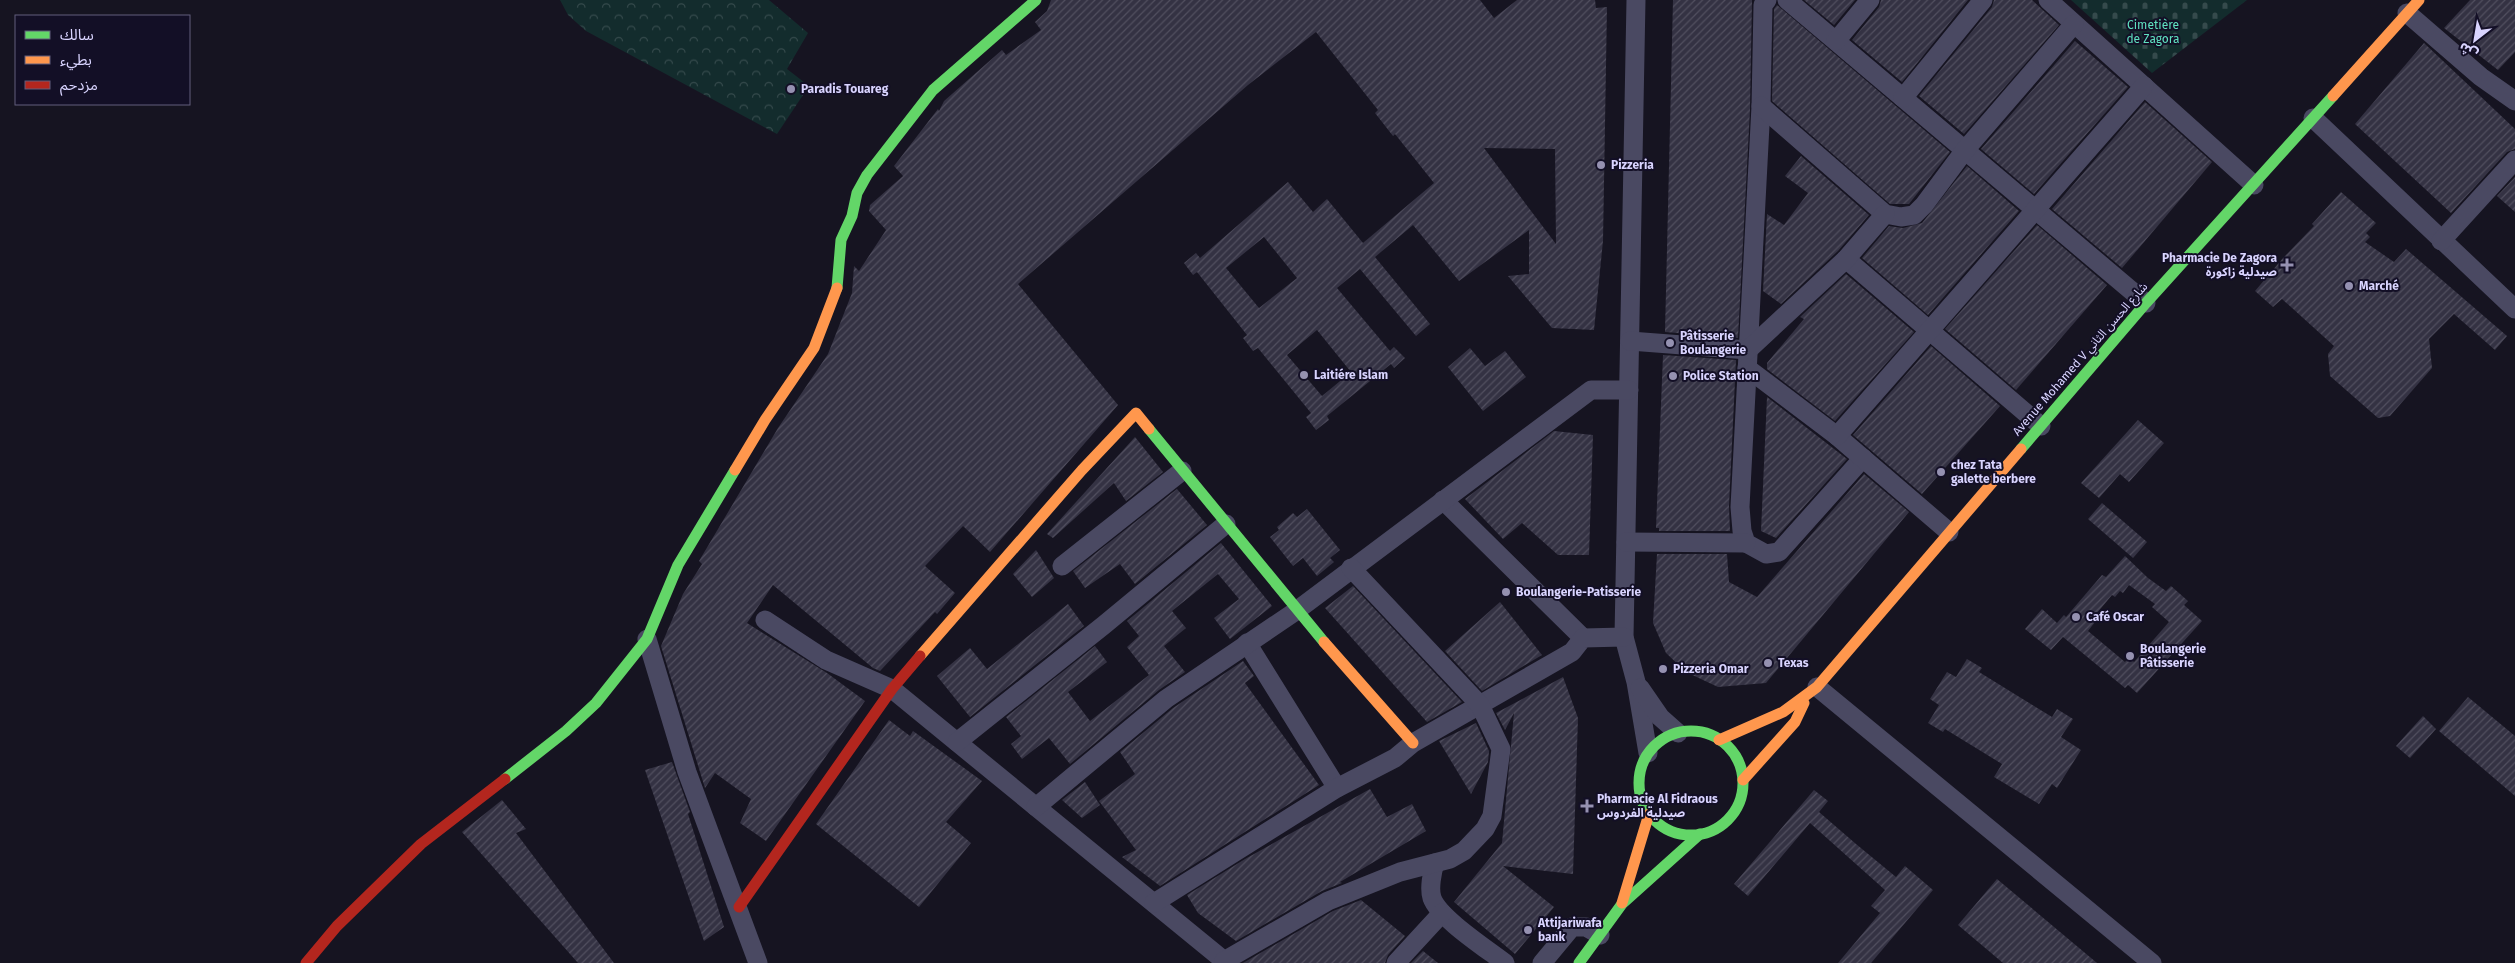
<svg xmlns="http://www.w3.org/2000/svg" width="2515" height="963" viewBox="0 0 2515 963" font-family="'Fira Sans','Noto Sans Arabic',sans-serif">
<defs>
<pattern id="cemetery-stones" width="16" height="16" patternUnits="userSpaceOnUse" patternTransform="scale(1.25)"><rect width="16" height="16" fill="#132c2d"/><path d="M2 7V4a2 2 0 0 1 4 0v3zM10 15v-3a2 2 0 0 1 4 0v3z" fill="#354a4c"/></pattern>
<pattern id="park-crowns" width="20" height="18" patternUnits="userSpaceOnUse" patternTransform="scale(1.25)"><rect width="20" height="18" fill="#132c2d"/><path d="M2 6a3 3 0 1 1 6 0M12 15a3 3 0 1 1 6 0" fill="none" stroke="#354a4c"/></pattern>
<pattern id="building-hatch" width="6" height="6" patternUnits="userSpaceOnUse" patternTransform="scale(1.25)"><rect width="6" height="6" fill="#343243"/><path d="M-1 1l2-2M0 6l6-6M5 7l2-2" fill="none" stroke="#514f5f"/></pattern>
</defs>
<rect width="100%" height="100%" fill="#161421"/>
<path fill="url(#cemetery-stones)" d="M2071,0H2247L2152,73Z"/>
<path fill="url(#park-crowns)" d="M560,0H769L808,33L787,69L809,86L777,134L586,31L568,15Z"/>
<g fill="url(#building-hatch)" fill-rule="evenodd">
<path d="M1051,0H1480L1494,18L1517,0H1595L1596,8L1607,7L1603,241L1594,330L1552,328L1508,276L1529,274V230L1459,281L1413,225L1375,257L1430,324L1416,336L1360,269L1337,288L1390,351L1394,347L1405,358L1394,368L1391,364L1327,416L1329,420L1316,430L1306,417L1311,413L1258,348L1253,351L1243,338L1247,335L1197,272L1193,275L1184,263L1196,253L1200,258L1288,182L1313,212L1327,199L1363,243L1434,183L1395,134L1393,136L1375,113L1378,110L1316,32L1248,85L1018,284L1118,405L990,552L963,526L925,566L955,593L937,614L935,612L880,671L873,668L773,585L747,623L827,673L865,701L766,841L740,823L751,799L715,773L705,788L661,646L683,594L702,564L699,561L778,428L828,354L852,293L854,266L859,271L886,230L869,211L870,205L903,176L894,166L938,109L939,111L944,101L1002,50L1006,55L1041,30L1035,22L1047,11ZM1484,148L1555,149L1556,244L1528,207ZM1264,237L1297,278L1259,308L1226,268ZM1317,330L1351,372L1322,396L1287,355Z"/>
<path d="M1673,0H1752L1750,110L1738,338L1665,332Z"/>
<path d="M1804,0H1855L1834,25Z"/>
<path d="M1881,0H1968L1902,82L1852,40L1879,7Z"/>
<path d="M1994,0H2032L2059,25L1964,134L1919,96L1992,7Z"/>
<path d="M2470,0H2515V52L2498,70L2444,28Z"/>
<path d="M1777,5L1950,152L1909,204H1890L1772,101L1774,9Z"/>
<path d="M2075,41L2128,87L2034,194L1981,149Z"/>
<path d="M2424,43L2515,129V149L2507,152L2451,213L2355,124Z"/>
<path d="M2145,102L2212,162L2122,268L2052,209Z"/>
<path d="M1801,156L1869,215L1838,251L1781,304L1763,291L1767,214L1784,225L1808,193L1785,176Z"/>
<path d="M1967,166L2019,211L1928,315L1862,258L1889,226L1903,228L1922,223Z"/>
<path d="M2515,177V212L2497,196Z"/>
<path d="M2341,192L2376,223L2366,233L2370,237L2365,242L2394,262L2406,249L2507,336L2495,350L2454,314L2429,339L2432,368L2390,416L2378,418L2330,376L2328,354L2334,346L2282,299L2273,307L2255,291L2283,258L2314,226L2312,224Z"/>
<path d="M2037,225L2107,285L2016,390L1945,329Z"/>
<path d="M1846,274L1914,332L1835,421L1767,369V363L1804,319L1800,317Z"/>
<path d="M1931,346L2000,406L1922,494L1853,435Z"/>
<path d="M1470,348L1485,366L1505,351L1526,377L1483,411L1448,367Z"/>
<path d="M1663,355L1736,360L1729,506L1730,531H1659V528H1656Z"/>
<path d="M1767,397L1847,459L1776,538L1761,531Z"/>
<path d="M2138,420L2164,443L2129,482L2120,474L2099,498L2081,483Z"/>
<path d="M1554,431L1593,435L1589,555H1558L1522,523L1503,539L1465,499Z"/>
<path d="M1135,437L1163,472L1126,501L1114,483L1053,538L1047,534Z"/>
<path d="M1864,474L1909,512L1766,683L1718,687L1686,672L1666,653L1653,623L1657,554H1727L1729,582L1757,597Z"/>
<path d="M1177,489L1207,525L1135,584L1120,564L1085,588L1073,571Z"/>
<path d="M2102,503L2147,542L2133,558L2088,519Z"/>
<path d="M1307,509L1340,550L1330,558L1334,562L1317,576L1303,558L1293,566L1270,537L1279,530L1277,527L1293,513L1297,517Z"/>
<path d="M1221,543L1272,606L1230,639L1214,618L1239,599L1218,574L1172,611L1186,628L1164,646L1185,672L1159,690L1070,764L1049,738L1022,759L1011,744L1021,736L1006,717L1095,646L1107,662L1068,692L1090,721L1149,675L1127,647L1139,636L1127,621Z"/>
<path d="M1036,550L1054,578L1032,597L1013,574Z"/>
<path d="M2125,556L2148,578L2166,591L2171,586L2188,601L2184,605L2202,621L2137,693L2128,685L2125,688L2063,637L2051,650L2025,629L2042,609L2057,623L2064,615L2066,617L2102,575L2106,577ZM2129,585L2155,604L2152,607L2169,622L2134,662L2129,657L2125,662L2088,631L2095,622L2092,619L2112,595L2115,597L2120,591L2123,593Z"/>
<path d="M1353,586L1462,702L1427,722L1325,608Z"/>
<path d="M1500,602L1542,655L1482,691L1445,651Z"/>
<path d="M1068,604L1084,626L970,717L937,676L970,648L987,669Z"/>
<path d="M1967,659L1982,668L1979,672L2052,717L2057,709L2073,719L2061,737L2081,750L2057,788L2052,784L2039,804L1994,777L2002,764L1945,729L1943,732L1928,723L1939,705L1930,699L1947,672L1956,677Z"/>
<path d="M1243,661L1254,676L1245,683L1319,785L1160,886L1122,857L1136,850L1099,801L1135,774L1120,752L1173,708Z"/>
<path d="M1563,677L1578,718L1573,874L1503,866L1554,907L1515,954L1454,902L1502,843L1514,713L1505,730L1496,713Z"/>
<path d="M2468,697L2515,736V796L2439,731Z"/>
<path d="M2423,716L2436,729L2410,758L2396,746Z"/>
<path d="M889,720L910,736L913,731L982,781L946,822L971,843L919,907L816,824Z"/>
<path d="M1476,723L1489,751L1488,762L1471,794L1439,741Z"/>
<path d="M672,762L690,812L688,814L724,927L704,941L645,770Z"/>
<path d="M1085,782L1100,805L1082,818L1062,800Z"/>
<path d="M1370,789L1387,817L1412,804L1426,831L1340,882L1342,883L1322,891L1236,941L1198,913L1187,895L1245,859Z"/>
<path d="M1814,790L1828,801L1819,812L1856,844L1896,877L1905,866L1933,890L1871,963H1838L1880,913L1871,906L1885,890L1810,823L1748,896L1734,884Z"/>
<path d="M502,800L526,829L516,833L614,963H578L462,832Z"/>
<path d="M1997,879L2097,963H2003L1958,925Z"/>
<path d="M1361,900L1405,936L1388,955L1385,963H1243L1333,911Z"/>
<path d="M1423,951L1438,963H1411Z"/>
</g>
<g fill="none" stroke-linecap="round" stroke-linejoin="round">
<g stroke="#4a4962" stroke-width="19">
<path d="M1636,0L1624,637L1636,682L1648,753"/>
<path d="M1767,0L1763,5L1761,106L1740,507L1742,531L1746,543L1766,554L1779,552L1863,458"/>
<path d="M1787,0L2146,303"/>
<path d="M2048,0L2254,185"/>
<path d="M2407,13L2481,77L2515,101"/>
<path d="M1836,41L1870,0"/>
<path d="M1903,98L1983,0"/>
<path d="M1761,106L1885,214L1901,217L1914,215L1924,205L1965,150L2074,24"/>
<path d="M2313,118L2515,309"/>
<path d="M2441,241L2515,160"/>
<path d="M1846,259L2041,426"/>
<path d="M1630,341L1748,350L1846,259L1885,214"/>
<path d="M1747,368L1837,436L1949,532"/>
<path d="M1837,436L2144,86"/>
<path d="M1443,500L1583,638"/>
<path d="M1626,542L1746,543"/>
<path d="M1062,566L1182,471"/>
<path d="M765,620L826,660L892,689L1227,963"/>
<path d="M647,639L687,772L758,963"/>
<path d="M1247,643L1337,788"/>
<path d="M1817,687L2152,963"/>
<path d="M1640,688L1660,717L1678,733"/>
<path d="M957,742L1104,625L1226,524"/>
<path d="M1036,807L1166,699L1296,611L1591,390H1629"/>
<path d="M1435,863C1432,872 1429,889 1432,898C1439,918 1487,949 1505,963"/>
<path d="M1154,903L1337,788L1395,758L1413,743L1572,652L1583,638L1624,637"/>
<path d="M1224,961L1328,901L1400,872L1450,859L1464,851L1485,829L1492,816L1501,749L1480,705L1351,568"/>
<path d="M1396,963L1442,913"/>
<path d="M1542,963L1572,927H1586L1600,935"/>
</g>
<g stroke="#63d668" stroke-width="11">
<path d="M837,288L841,240L852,216L857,193L867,175L933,90L1036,0"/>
<path d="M1149,429L1324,642"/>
<path d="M2021,449L2146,303L2333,96"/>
<circle cx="1691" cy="783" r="52"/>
<path d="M505,779L566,731L596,703L647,639L678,565L735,470"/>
<path d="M1579,963L1622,904L1700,834"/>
</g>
<g stroke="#ff974d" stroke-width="11">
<path d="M2333,96L2419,0"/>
<path d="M735,470L765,420L814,348L837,288"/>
<path d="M1324,642L1413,743"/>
<path d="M920,656L1082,470L1136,413L1149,429"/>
<path d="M1719,740L1783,712L1817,687L2021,449"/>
<path d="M1743,780L1795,722L1804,703"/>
<path d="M1622,903L1649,814"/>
</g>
<g stroke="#b3261e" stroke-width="11">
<path d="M739,907L892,689L920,656"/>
<path d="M306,963L337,926L421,844L505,779"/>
</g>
</g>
<g fill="#9591b1" stroke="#130f26" stroke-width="2">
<circle cx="791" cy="89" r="5"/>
<circle cx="1601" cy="165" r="5"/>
<path d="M2284.5 257.5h5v5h5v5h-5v5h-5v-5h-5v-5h5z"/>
<circle cx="2349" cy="286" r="5"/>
<circle cx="1670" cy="343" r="5"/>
<circle cx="1304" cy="375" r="5"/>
<circle cx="1673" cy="376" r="5"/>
<circle cx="1941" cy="472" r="5"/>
<circle cx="1506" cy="592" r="5"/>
<circle cx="2076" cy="617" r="5"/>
<circle cx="2130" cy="656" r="5"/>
<circle cx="1768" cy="663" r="5"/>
<circle cx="1663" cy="669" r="5"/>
<path d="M1584.5 798.5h5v5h5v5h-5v5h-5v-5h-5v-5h5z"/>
<circle cx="1528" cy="930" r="5"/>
</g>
<g text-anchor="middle" stroke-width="4" stroke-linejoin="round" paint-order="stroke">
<g font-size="12" fill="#5fe0c0" stroke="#130f26">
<text x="2153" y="29">Cimetière<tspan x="2153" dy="14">de Zagora</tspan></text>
</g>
<g font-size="12" font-weight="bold" fill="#d9d4ff" stroke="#130f26" text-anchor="start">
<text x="801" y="93">Paradis Touareg</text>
<text x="1611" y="169">Pizzeria</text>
<text x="2277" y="262" text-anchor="end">Pharmacie De Zagora<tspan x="2277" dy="14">صيدلية زاكورة</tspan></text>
<text x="2359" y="290">Marché</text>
<text x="1680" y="340">Pâtisserie<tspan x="1680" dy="14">Boulangerie</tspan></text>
<text x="1314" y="379">Laitiére Islam</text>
<text x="1683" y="380">Police Station</text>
<text x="1951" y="469">chez Tata<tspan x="1951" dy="14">galette berbere</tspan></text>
<text x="1516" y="596">Boulangerie-Patisserie</text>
<text x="2086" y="621">Café Oscar</text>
<text x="2140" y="653">Boulangerie<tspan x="2140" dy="14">Pâtisserie</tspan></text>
<text x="1778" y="667">Texas</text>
<text x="1673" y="673">Pizzeria Omar</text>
<text x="1597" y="803">Pharmacie Al Fidraous<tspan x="1597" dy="14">صيدلية الفردوس</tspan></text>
<text x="1538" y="927">Attijariwafa<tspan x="1538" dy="14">bank</tspan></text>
</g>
<g font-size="12" fill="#d9d4ff" stroke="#130f26">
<text transform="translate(2080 359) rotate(-49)" y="4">Avenue Mohamed V شارع الحسن الثاني</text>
</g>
</g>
<rect x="15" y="15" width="175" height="90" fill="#130f26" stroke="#625e7d"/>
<rect x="25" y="31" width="25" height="8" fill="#63d668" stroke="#625e7d"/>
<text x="60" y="40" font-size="15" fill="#d9d4ff">سالك</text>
<rect x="25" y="56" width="25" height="8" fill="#ff974d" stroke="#625e7d"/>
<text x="60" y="65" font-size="15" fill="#d9d4ff">بطيء</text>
<rect x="25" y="81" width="25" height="8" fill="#b3261e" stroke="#625e7d"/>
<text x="60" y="90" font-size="15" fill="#d9d4ff">مزدحم</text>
<g transform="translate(2475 40) rotate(211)" stroke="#130f26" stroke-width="4" paint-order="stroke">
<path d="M0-4L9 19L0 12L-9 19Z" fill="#d9d4ff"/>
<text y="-8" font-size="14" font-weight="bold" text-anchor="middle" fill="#d9d4ff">ش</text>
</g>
</svg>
